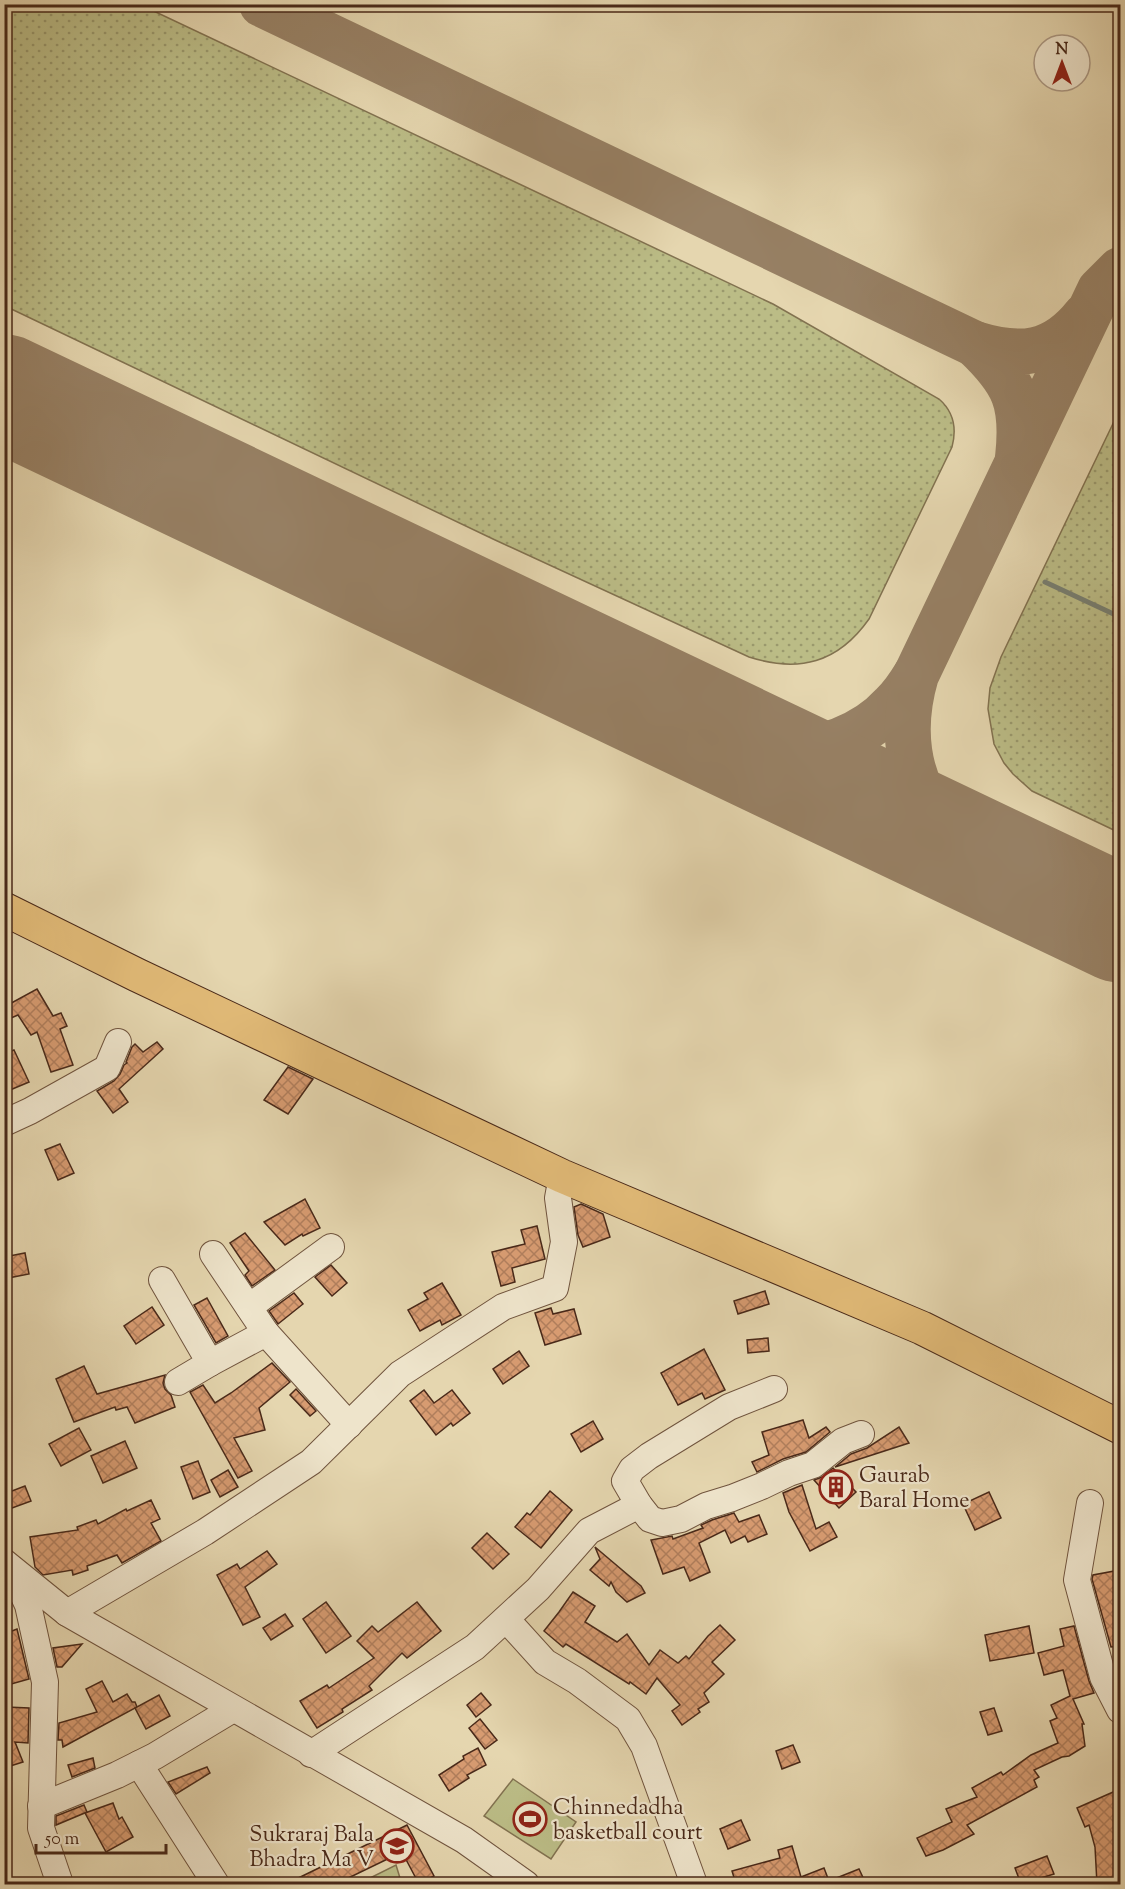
<svg xmlns="http://www.w3.org/2000/svg" width="1125" height="1889" viewBox="0 0 1125 1889" font-family="'Sorts Mill Goudy',serif">
<defs>
<pattern id="grass-dots" width="8" height="8" patternUnits="userSpaceOnUse" patternTransform="scale(1.5)"><rect width="8" height="8" fill="#bbbc86"/><path d="M2 2h.1M6 6h.1" fill="none" stroke="#9a996d" stroke-width="1.8" stroke-linecap="round"/></pattern>
<pattern id="park-tufts" width="24" height="20" patternUnits="userSpaceOnUse" patternTransform="scale(1.5)"><rect width="24" height="20" fill="#bbbc86"/><path d="M3 7l-1-3M5 7V3M7 7l1-3M15 17l-1-3M17 17v-4M19 17l1-3" fill="none" stroke="#9a996d"/></pattern>
<pattern id="building-cross-hatch" width="8" height="8" patternUnits="userSpaceOnUse" patternTransform="scale(1.5)"><rect width="8" height="8" fill="#d79b71"/><path d="M0 0l8 8M0 8l8-8" fill="none" stroke="#b07e5c"/></pattern>
</defs>
<rect width="100%" height="100%" fill="#e5d6af"/>
<filter id="stains"><feTurbulence type="fractalNoise" baseFrequency=".00333" numOctaves="4"/><feColorMatrix values="0 0 0 0 .2 0 0 0 0 .09 0 0 0 0 .02 0 0 0 .5 -.17"/></filter>
<radialGradient id="worn" r=".72"><stop offset=".6" stop-color="#630" stop-opacity="0"/><stop offset="1" stop-color="#630" stop-opacity=".3"/></radialGradient>
<g fill="url(#grass-dots)" stroke="#827250" stroke-width="1.5">
<path d="M4,5H141L773,304L939,399C954,412 957,428 952,447L869,619C838,663 799,673 749,657L493,539L5,306Z"/>
<path d="M1120,409V833L1032,791L1013,774L1004,763L994,744L988,709L990,688L1001,657Z"/>
</g>
<path fill="url(#park-tufts)" stroke="#827250" stroke-width="1.5" d="M396,1865L400,1878L406,1884H358Z"/>
<path fill="#bbbc86" stroke="#827250" stroke-width="1.5" d="M513,1779L576,1822L551,1859L484,1816Z"/>
<g fill="none" stroke-linecap="round" stroke-linejoin="round">
<path stroke="#777f72" stroke-width="5" d="M1045,582L1120,617"/>
<g stroke="#978064" stroke-width="46">
<path d="M262,4L975,344"/>
<path d="M1018,458C1024,403 1015,382 975,344C1020,358 1054,355 1085,316"/>
<path d="M727,737C743,741 760,747 776,749C818,754 865,736 893,705C902,696 909,686 915,676"/>
<path d="M982,858C968,847 952,835 940,821C905,779 901,726 916,675L1100,290L1120,270"/>
</g>
<path stroke="#978064" stroke-width="117" d="M4,393L1120,924"/>
</g>
<g fill="url(#building-cross-hatch)" stroke="#492919" stroke-width="1.5">
<path d="M37,989L53,1016L61,1013L67,1026L60,1029L73,1065L51,1072L37,1032L31,1035L18,1015L4,1021V1007Z"/>
<path d="M157,1042L163,1049L119,1089L128,1102L113,1113L97,1091L114,1081L120,1074L124,1065L127,1063L126,1062L132,1047L135,1044L143,1052Z"/>
<path d="M14,1050L29,1082L10,1090L4,1079V1054Z"/>
<path d="M288,1067L313,1079L288,1114L264,1100Z"/>
<path d="M60,1144L74,1173L58,1180L45,1150Z"/>
<path d="M305,1199L320,1228L303,1236L302,1234L285,1245L264,1222Z"/>
<path d="M581,1204L603,1214L610,1237L583,1247L578,1235L574,1207Z"/>
<path d="M537,1226L545,1259L512,1268L515,1282L501,1286L492,1252L525,1244L521,1230Z"/>
<path d="M245,1233L275,1270L252,1286L245,1275L249,1271L230,1243Z"/>
<path d="M25,1253L29,1274L8,1278L4,1257Z"/>
<path d="M331,1265L347,1283L332,1296L315,1277Z"/>
<path d="M442,1283L461,1315L442,1325L440,1320L420,1331L408,1310L428,1299L424,1293Z"/>
<path d="M765,1291L769,1304L738,1314L734,1301Z"/>
<path d="M294,1293L303,1304L278,1324L269,1311Z"/>
<path d="M207,1298L228,1336L216,1343L194,1305Z"/>
<path d="M152,1307L164,1325L136,1344L124,1326Z"/>
<path d="M551,1308L553,1314L574,1309L581,1334L545,1345L535,1313Z"/>
<path d="M768,1338L769,1351L748,1353L747,1340Z"/>
<path d="M704,1349L725,1390L705,1399L702,1393L678,1405L661,1373Z"/>
<path d="M519,1351L529,1366L503,1384L493,1369Z"/>
<path d="M272,1363L290,1382L259,1408L265,1430L234,1438L252,1471L238,1478L190,1392L203,1385L215,1403L231,1393Z"/>
<path d="M84,1366L97,1394L165,1375L163,1383L165,1389L171,1395L175,1407L135,1423L127,1407L116,1410L115,1407L74,1422L56,1379Z"/>
<path d="M296,1389L316,1411L310,1416L290,1395Z"/>
<path d="M424,1390L434,1403L452,1390L470,1413L453,1426L451,1423L436,1435L410,1401Z"/>
<path d="M803,1420L809,1438L826,1427L830,1432L806,1452L783,1459L757,1472L752,1462L769,1455L762,1432Z"/>
<path d="M593,1421L603,1439L581,1452L571,1434Z"/>
<path d="M899,1427L909,1443L835,1467L851,1454L867,1448Z"/>
<path d="M79,1428L91,1450L61,1466L49,1444Z"/>
<path d="M125,1441L137,1468L103,1483L91,1456Z"/>
<path d="M198,1461L210,1492L193,1499L181,1467Z"/>
<path d="M833,1468L856,1492L839,1508L814,1480L822,1477Z"/>
<path d="M228,1470L238,1487L220,1497L211,1480Z"/>
<path d="M802,1485L816,1529L829,1522L837,1537L810,1551L789,1512L783,1493Z"/>
<path d="M25,1486L31,1501L4,1511V1494Z"/>
<path d="M550,1491L572,1510L541,1548L515,1527L527,1513L530,1515Z"/>
<path d="M989,1492L1001,1518L975,1530L963,1504Z"/>
<path d="M151,1500L160,1519L151,1523L161,1541L122,1563L117,1555L87,1566L88,1570L73,1575L72,1570L43,1575L35,1567L30,1537L78,1530L77,1527L96,1520L98,1524L126,1509L127,1511Z"/>
<path d="M734,1513L739,1522L759,1515L767,1534L748,1542L745,1536L731,1543L725,1530L699,1543L710,1572L690,1581L684,1567L663,1574L651,1540L672,1536L673,1539L703,1528L701,1525L712,1520Z"/>
<path d="M487,1533L509,1554L493,1569L472,1548Z"/>
<path d="M595,1547L641,1586L645,1593L627,1602L616,1592L611,1582L609,1586L590,1570L600,1559Z"/>
<path d="M267,1551L277,1564L245,1587L260,1617L243,1625L217,1575L237,1564L240,1569Z"/>
<path d="M1120,1570V1646L1111,1647L1092,1579L1093,1575Z"/>
<path d="M573,1592L595,1606L585,1622L617,1642L627,1634L649,1665L660,1650L678,1663L686,1656L689,1659L708,1636L720,1625L735,1640L712,1662L724,1674L704,1693L709,1702L698,1709L700,1712L682,1725L672,1711L680,1705L657,1678L646,1694L630,1682L629,1684L566,1644L563,1647L544,1631L559,1612Z"/>
<path d="M326,1602L351,1636L326,1653L303,1619Z"/>
<path d="M417,1602L441,1631L407,1658L402,1653L369,1686L372,1690L342,1709L343,1712L317,1728L300,1701L327,1685L329,1688L374,1658L357,1641L372,1626L378,1632Z"/>
<path d="M285,1614L293,1626L271,1640L263,1628Z"/>
<path d="M1029,1626L1034,1653L990,1661L985,1635Z"/>
<path d="M1074,1626L1089,1681L1094,1693L1073,1699L1084,1724H1082L1085,1746L1069,1756L1062,1757L1034,1770L1039,1777L1034,1780L1037,1787L967,1825L974,1834L943,1850L926,1856L917,1838L952,1822L946,1809L977,1797L972,1788L1001,1772L1003,1775L1031,1755L1058,1743L1050,1721L1057,1718L1051,1705L1070,1696L1063,1670L1044,1675L1038,1653L1064,1646L1060,1629Z"/>
<path d="M17,1629L29,1679L4,1686V1634Z"/>
<path d="M82,1644L62,1667H57L53,1648Z"/>
<path d="M102,1681L113,1702L127,1694L132,1702H135L137,1707L63,1747L62,1740H58L59,1723L97,1712L86,1689Z"/>
<path d="M481,1693L491,1705L476,1717L467,1705Z"/>
<path d="M159,1695L170,1716L146,1729L135,1708Z"/>
<path d="M6,1707L29,1708L28,1743L15,1742L23,1762L4,1768V1717Z"/>
<path d="M994,1708L1002,1731L988,1735L980,1712Z"/>
<path d="M480,1719L497,1740L485,1749L469,1728Z"/>
<path d="M793,1745L800,1762L782,1769L776,1751Z"/>
<path d="M478,1748L486,1765L467,1775L469,1778L449,1791L439,1775L464,1759L463,1756Z"/>
<path d="M93,1758L95,1768L72,1777L68,1765Z"/>
<path d="M207,1767L210,1773L176,1794L168,1782Z"/>
<path d="M1120,1789V1884H1097L1095,1847L1089,1825L1085,1827L1077,1808Z"/>
<path d="M113,1803L119,1819L122,1817L133,1837L106,1852L85,1813Z"/>
<path d="M84,1805L87,1812L56,1825V1816Z"/>
<path d="M741,1820L750,1840L728,1849L720,1829Z"/>
<path d="M407,1825L434,1876L419,1884L402,1852L336,1884H286Z"/>
<path d="M792,1846L801,1877L824,1868L829,1881L859,1869L866,1884H736L732,1871L780,1858L778,1850Z"/>
<path d="M1047,1856L1054,1874L1021,1884L1015,1868Z"/>
</g>
<g fill="none" stroke-linecap="round" stroke-linejoin="round">
<g stroke="#70543e" stroke-width="28">
<g id="minor">
<path d="M4,1123L30,1111L107,1068L118,1042"/>
<path d="M213,1254L266,1333L349,1425"/>
<path d="M162,1280L210,1363L178,1382"/>
<path d="M249,1307L331,1247"/>
<path d="M210,1363L266,1333"/>
<path d="M774,1389L729,1407L649,1456L632,1469L625,1481L639,1505L650,1519L662,1523L681,1519L706,1506L732,1498L762,1486L789,1473L813,1465L843,1441L861,1434"/>
<path d="M1090,1503L1077,1580L1103,1677L1120,1710"/>
<path d="M4,1562L67,1613L464,1840L526,1884"/>
<path d="M14,1575L28,1605L45,1682L41,1828L60,1884"/>
<path d="M67,1613L205,1532L311,1462L400,1374L503,1307L555,1288L564,1242L558,1198L562,1176"/>
<path d="M506,1619L545,1662L577,1681L628,1719L644,1746L694,1884"/>
<path d="M311,1754L475,1647L538,1589L589,1531L639,1505"/>
<path d="M139,1764L216,1884"/>
<path d="M41,1806L117,1775L155,1756L233,1709"/>
</g>
</g>
<g stroke="#492919" stroke-width="35">
<path id="major" d="M4,909L137,975L562,1176L922,1328L1120,1427"/>
</g>
<use href="#minor" stroke="#eee4cb" stroke-width="26"/>
<use href="#major" stroke="#e2bb78" stroke-width="33"/>
</g>
<defs>
<g id="building-ring" transform="scale(1.725)"><circle r="9.5" fill="#eee4cb" stroke="#8f2418" stroke-width="1.5"/><path d="M-4-6H4V6H1V3H-1V6H-4ZM-2.5-4.3h1.7v1.8h-1.7ZM.8-4.3h1.7v1.8H.8ZM-2.5-1h1.7V.8h-1.7ZM.8-1h1.7V.8H.8Z" fill="#8f2418"/></g>
<g id="stadium-ring" transform="scale(1.725)"><circle r="9.5" fill="#eee4cb" stroke="#8f2418" stroke-width="1.5"/><path d="M0-5a6.5 5 0 1 0 0 10a6.5 5 0 1 0 0-10ZM-3.5-1.8h7v3.6h-7Z" fill="#8f2418"/></g>
<g id="school-ring" transform="scale(1.725)"><circle r="9.5" fill="#eee4cb" stroke="#8f2418" stroke-width="1.5"/><path d="M0-5L7-2L0 1L-7-2ZM-4 1L0 2.5L4 1V4Q0 6-4 4Z" fill="#8f2418"/></g>
</defs>
<g fill-rule="evenodd">
<use href="#building-ring" x="836" y="1487"/>
<use href="#stadium-ring" x="530" y="1819"/>
<use href="#school-ring" x="397" y="1846"/>
</g>
<g text-anchor="middle" stroke-width="4.5" stroke-linejoin="round" paint-order="stroke">
<g font-size="22" fill="#492919" stroke="#eee4cb" text-anchor="start">
<text x="859" y="1482">Gaurab<tspan x="859" dy="25">Baral Home</tspan></text>
<text x="553" y="1814">Chinnedadha<tspan x="553" dy="25">basketball court</tspan></text>
<text x="374" y="1841" text-anchor="end">Sukraraj Bala<tspan x="374" dy="25">Bhadra Ma V</tspan></text>
</g>
</g>
<rect width="1125" height="1889" fill="none" stroke="#e5d6af" stroke-width="24"/>
<rect x="6" y="6" width="1113" height="1877" fill="none" stroke="#492919" stroke-width="3"/>
<rect x="12" y="12" width="1101" height="1865" fill="none" stroke="#492919" stroke-width="1.5"/>
<g transform="translate(1062 63)"><circle r="28" fill="#eee4cb" stroke="#ac9984" stroke-width="1.5"/>
<path d="M0-4.5L10 22L0 15L-10 22Z" fill="#8f2418"/>
<text y="-9" font-size="16" font-weight="bold" text-anchor="middle" fill="#492919">N</text>
</g>
<path d="M36 1844v9h130v-9" fill="none" stroke="#492919" stroke-width="3"/>
<text x="45" y="1844" font-size="18" fill="#492919" stroke="#eee4cb" stroke-width="4.5" paint-order="stroke">50 m</text>
<rect width="100%" height="100%" filter="url(#stains)"/>
<rect width="100%" height="100%" fill="url(#worn)"/>
</svg>
